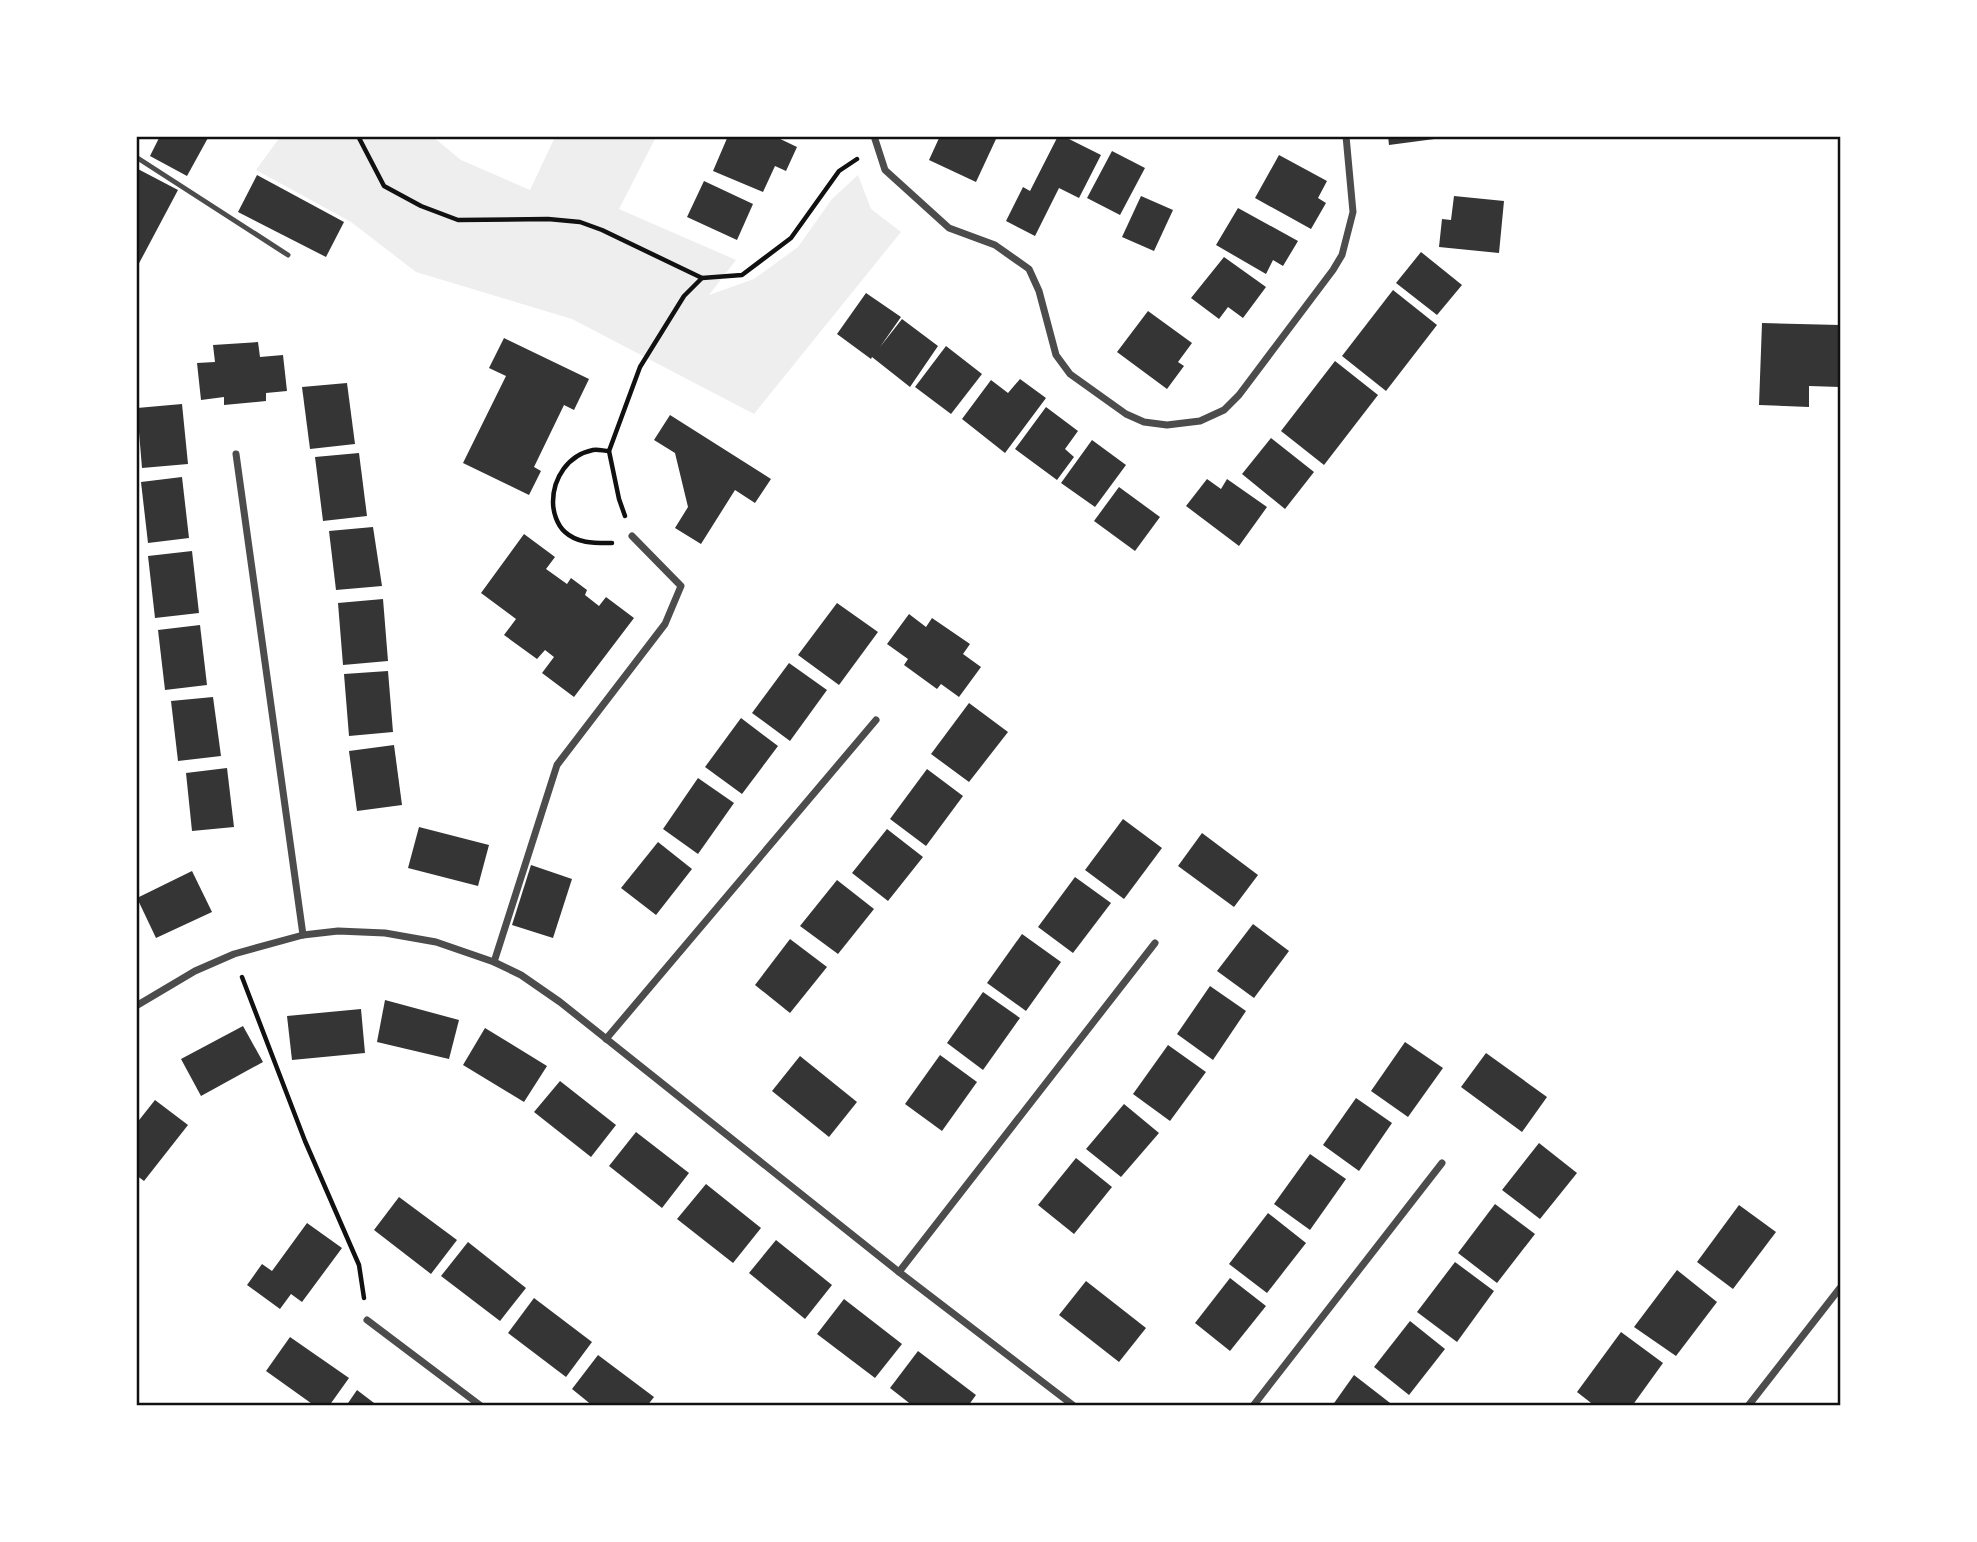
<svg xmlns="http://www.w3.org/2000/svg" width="1977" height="1542" viewBox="0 0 1977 1542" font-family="Manrope,sans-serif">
<rect width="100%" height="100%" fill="#fff"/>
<path fill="#eee" d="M280,137H433L461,160L530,190L555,137H656L619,209L736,260L709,295L754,279L798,247L832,199L858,175L871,209L901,232L754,414L572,319L416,272L351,222L256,170Z"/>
<g fill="#353535">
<path d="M160,136H209L187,176L150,156Z"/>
<path d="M728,136H774L797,147L786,171L775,166L763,192L713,171Z"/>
<path d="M940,136H990L996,139L976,182L929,160Z"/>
<path d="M1058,136H1063L1101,155L1079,198L1059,188L1035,236L1006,221L1023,187L1030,191Z"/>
<path d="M1388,136H1442V138L1389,145Z"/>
<path d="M1112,151L1145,168L1120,215L1087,198Z"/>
<path d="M1279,155L1327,181L1318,198L1326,203L1311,229L1255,198Z"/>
<path d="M136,168L178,190L136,269Z"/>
<path d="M257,175L344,222L326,257L238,212Z"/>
<path d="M704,181L753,204L737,240L687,217Z"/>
<path d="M1141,196L1173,210L1154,251L1122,237Z"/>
<path d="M1454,196L1504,201L1499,253L1439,247L1442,219L1451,220Z"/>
<path d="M1238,208L1298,241L1283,266L1273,260L1266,274L1216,245Z"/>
<path d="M1421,252L1462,285L1437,315L1396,283Z"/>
<path d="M1224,257L1266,287L1243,318L1228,307L1219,319L1191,298Z"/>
<path d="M1393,290L1437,325L1386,391L1342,356Z"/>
<path d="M866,293L901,317L880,347L902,319L938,346L910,387L872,357L871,359L837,334Z"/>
<path d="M1148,311L1192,343L1178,362L1184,366L1167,389L1117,352Z"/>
<path d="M1762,323L1840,325V387L1809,386V407L1759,405Z"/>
<path d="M504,338L589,379L574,410L564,405L534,467L541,471L529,495L463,463L506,376L489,368Z"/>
<path d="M258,342L260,357L283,355L287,391L266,393V401L224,405V397L201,400L197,363L215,362L213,345Z"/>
<path d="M946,346L982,374L951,414L915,387Z"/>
<path d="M1335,361L1378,395L1324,465L1281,431Z"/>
<path d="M1020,379L1046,398L1005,453L962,419L991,380L1008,393Z"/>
<path d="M347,383L355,444L310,449L302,387Z"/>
<path d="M182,404L188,464L142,468L137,408Z"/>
<path d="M1046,407L1078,431L1065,449L1074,457L1057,480L1015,449Z"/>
<path d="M670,415L771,479L755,503L735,490L701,544L675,528L688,507L675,453L654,440Z"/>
<path d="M1271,438L1314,472L1285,509L1242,474Z"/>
<path d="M1092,440L1126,465L1095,507L1061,483Z"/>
<path d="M359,453L367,516L323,521L315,457Z"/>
<path d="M182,477L189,538L148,543L141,482Z"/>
<path d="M1207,479L1221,489L1227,479L1267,507L1239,546L1186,506Z"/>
<path d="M1119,487L1160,517L1135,551L1094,521Z"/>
<path d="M373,527L382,586L336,590L329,531Z"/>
<path d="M524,534L555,557L546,569L567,584L571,578L587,590L585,595L599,606L606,597L634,618L574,697L542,673L554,657L545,650L537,659L504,635L516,619L481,593Z"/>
<path d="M192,551L199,613L155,618L148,556Z"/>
<path d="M383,599L388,661L343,665L338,603Z"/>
<path d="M837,603L878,632L839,685L798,655Z"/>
<path d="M909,614L926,627L932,618L970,644L963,654L981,667L959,697L941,684L937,689L904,665L908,659L887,644Z"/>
<path d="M200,625L207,685L165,690L158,630Z"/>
<path d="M789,663L827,690L790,741L752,713Z"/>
<path d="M388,671L393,732L349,736L344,674Z"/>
<path d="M213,697L221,756L178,761L171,701Z"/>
<path d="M969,703L1008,732L969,782L931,754Z"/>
<path d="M741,718L778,746L742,794L705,767Z"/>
<path d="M394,745L402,805L357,811L349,751Z"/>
<path d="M227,768L234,827L192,831L186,773Z"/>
<path d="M927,769L963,796L926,846L890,819Z"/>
<path d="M698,778L734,803L698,854L663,829Z"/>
<path d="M1123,819L1162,848L1124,899L1085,870Z"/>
<path d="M419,827L489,845L478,886L408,868Z"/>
<path d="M887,829L923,857L888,901L852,873Z"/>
<path d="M1202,833L1258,875L1234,907L1178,866Z"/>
<path d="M658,842L692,869L656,915L621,888Z"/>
<path d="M531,865L572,879L553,938L512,925Z"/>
<path d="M192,871L212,912L156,938L137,898Z"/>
<path d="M1075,877L1111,903L1073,953L1038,927Z"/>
<path d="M837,880L874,909L838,954L800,926Z"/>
<path d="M1253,924L1289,951L1254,998L1217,971Z"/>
<path d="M1022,934L1061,962L1026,1011L987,983Z"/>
<path d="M790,939L827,967L790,1013L755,985Z"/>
<path d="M1210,986L1246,1011L1213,1060L1177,1034Z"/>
<path d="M983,992L1020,1018L983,1070L947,1043Z"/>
<path d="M385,1000L459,1020L449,1059L377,1042Z"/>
<path d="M361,1009L365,1053L292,1060L287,1016Z"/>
<path d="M243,1026L263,1062L201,1096L181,1059Z"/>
<path d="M485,1028L547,1066L524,1102L463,1065Z"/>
<path d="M1405,1042L1443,1068L1408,1117L1371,1091Z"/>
<path d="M1168,1045L1206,1072L1170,1121L1133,1094Z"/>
<path d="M1486,1053L1547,1097L1522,1132L1461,1087Z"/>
<path d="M940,1055L977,1082L942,1131L905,1104Z"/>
<path d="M800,1056L857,1102L829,1137L772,1091Z"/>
<path d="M560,1081L616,1125L591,1157L534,1112Z"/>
<path d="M1356,1098L1392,1123L1359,1171L1323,1145Z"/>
<path d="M155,1100L188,1125L144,1181L136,1175V1124Z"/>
<path d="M1124,1104L1159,1133L1121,1177L1086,1149Z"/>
<path d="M636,1132L689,1173L662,1208L609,1166Z"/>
<path d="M1539,1143L1577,1173L1540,1219L1502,1190Z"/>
<path d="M1310,1154L1346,1179L1310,1230L1274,1204Z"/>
<path d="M1076,1158L1112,1187L1074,1234L1038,1205Z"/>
<path d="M706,1184L761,1228L733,1263L677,1219Z"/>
<path d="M399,1197L457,1240L431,1274L374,1230Z"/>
<path d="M1495,1204L1535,1234L1497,1283L1458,1253Z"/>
<path d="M1739,1205L1776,1232L1733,1289L1697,1262Z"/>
<path d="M1268,1213L1306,1243L1267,1293L1229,1264Z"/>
<path d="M307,1223L342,1248L302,1302L291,1294L280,1309L247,1285L262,1264L272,1271Z"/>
<path d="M776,1240L832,1285L805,1319L749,1273Z"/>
<path d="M468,1242L526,1288L500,1321L441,1276Z"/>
<path d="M1455,1262L1494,1291L1457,1342L1417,1312Z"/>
<path d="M1677,1270L1717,1302L1676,1356L1634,1327Z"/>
<path d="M1230,1278L1266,1306L1230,1351L1195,1323Z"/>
<path d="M1086,1281L1146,1328L1119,1362L1059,1315Z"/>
<path d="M534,1298L592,1342L566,1377L508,1333Z"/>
<path d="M844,1299L902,1344L875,1378L817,1334Z"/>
<path d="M1410,1321L1445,1349L1409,1395L1374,1367Z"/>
<path d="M1621,1332L1663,1363L1632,1406H1595L1577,1392Z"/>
<path d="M290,1337L349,1378L329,1406H315L266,1371Z"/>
<path d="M918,1351L976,1395L968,1406H913L890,1388Z"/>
<path d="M598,1355L654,1397L647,1406H593L572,1389Z"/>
<path d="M1354,1375L1394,1406H1332Z"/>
<path d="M357,1390L378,1406H346Z"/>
</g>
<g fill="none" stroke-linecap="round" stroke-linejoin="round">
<g stroke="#111" stroke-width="4.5">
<path d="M358,136L384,186L421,206L458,220L548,219L580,222L602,230L702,278"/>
<path d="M609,451C604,451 598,449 593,450C568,455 553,478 553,502C553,512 557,525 565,532C578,544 596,543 612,543"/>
<path d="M625,516L619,499L609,451L640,367L684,296L702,278L742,275L791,238L839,171L857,159"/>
<path d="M242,977L305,1141L359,1265L364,1298"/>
</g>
<path stroke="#4c4c4c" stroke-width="5" d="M136,157L288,255"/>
<g stroke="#4c4c4c" stroke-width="7">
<path d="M874,136L885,170L949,228L995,245L1029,269L1039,291L1056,355L1070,374L1126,414L1144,422L1167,425L1200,421L1224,410L1239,395L1333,270L1342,255L1353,212L1346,136"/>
<path d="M236,454L303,935"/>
<path d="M494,962L557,765L665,624L681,586L632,536"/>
<path d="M136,1006L195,971L234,954L303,935L338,931L385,933L436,942L494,962L521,975L560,1002L899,1272L1074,1406"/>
<path d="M606,1039L876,720"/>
<path d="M899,1272L1155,943"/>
<path d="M367,1320L481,1406"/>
<path d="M1253,1406L1442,1163"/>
<path d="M1748,1406L1840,1288"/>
</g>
</g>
<rect width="1977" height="1542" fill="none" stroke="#ffffff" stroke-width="276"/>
<rect x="138" y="138" width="1701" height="1266" fill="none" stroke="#111" stroke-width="2.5"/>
</svg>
